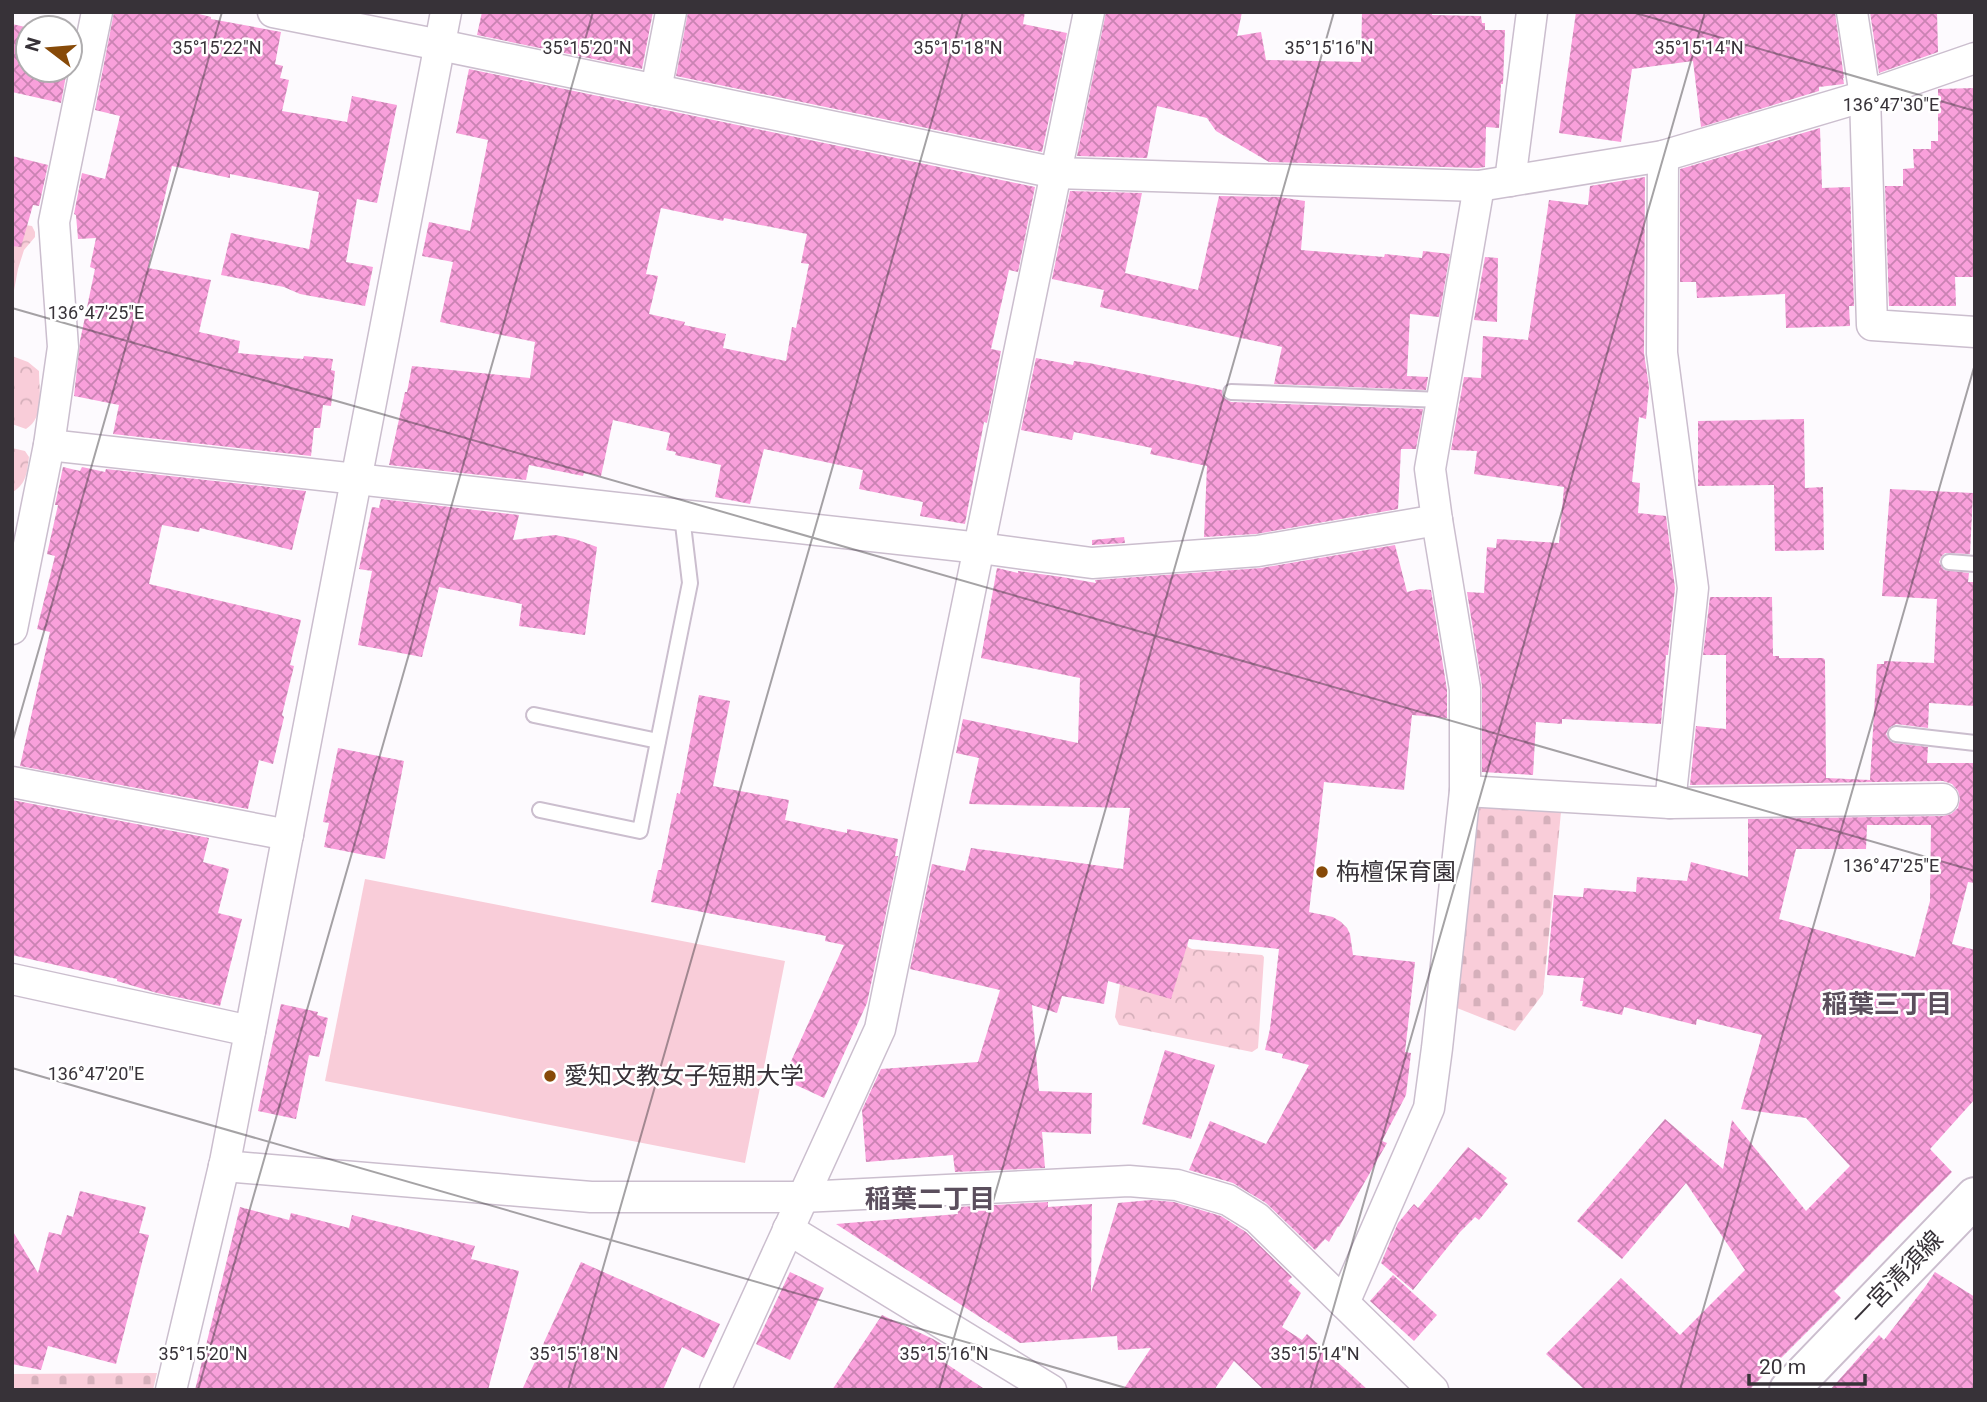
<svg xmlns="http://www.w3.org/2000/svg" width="1987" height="1402" viewBox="0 0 1987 1402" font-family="Roboto,'Noto Sans JP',sans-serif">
<defs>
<pattern id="forest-crowns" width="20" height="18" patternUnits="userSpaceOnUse" patternTransform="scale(1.75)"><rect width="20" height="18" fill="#f9cdd9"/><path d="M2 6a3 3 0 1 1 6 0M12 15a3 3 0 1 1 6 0" fill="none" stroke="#d6b0bb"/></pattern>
<pattern id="cemetery-stones" width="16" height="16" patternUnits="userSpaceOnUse" patternTransform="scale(1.75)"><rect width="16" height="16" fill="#f9cdd9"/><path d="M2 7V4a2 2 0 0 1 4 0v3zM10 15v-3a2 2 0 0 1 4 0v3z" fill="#d6b0bb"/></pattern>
<pattern id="building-cross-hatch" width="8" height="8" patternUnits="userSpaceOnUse" patternTransform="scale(1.75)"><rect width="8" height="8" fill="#f9a0db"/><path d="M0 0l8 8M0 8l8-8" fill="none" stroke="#ca83b3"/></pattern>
</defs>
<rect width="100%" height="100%" fill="#fdfafe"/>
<g fill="url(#forest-crowns)">
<path d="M12,223L32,226L35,232V237L24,250L18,269L12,301Z"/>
<path d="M12,356L28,362L39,371C39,391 45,417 26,429L12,424Z"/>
<path d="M12,448L25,451L29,457C27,472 27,483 13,492Z"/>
<path d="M1185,938L1188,947L1192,949L1262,955L1264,957L1258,1048L1252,1052L1119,1025L1115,1017L1126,944Z"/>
</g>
<g fill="url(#cemetery-stones)">
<path d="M1480,798L1562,802L1543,994L1515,1031L1457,1008Z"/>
<path d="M157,1373L153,1390H12V1374Z"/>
</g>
<path fill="#f9cdd9" d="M365,879L785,961L745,1163L325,1081Z"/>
<g fill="url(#building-cross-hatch)" fill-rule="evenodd">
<path d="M114,12H191L211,17V19L281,32L275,64L283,66L280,78L289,80L282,111L347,122L352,96L397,105L377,203L357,199L346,262L373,267L365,306L300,294L284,287L221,275L231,233L309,249L319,192L230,174V178L172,166L148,268L211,280L199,332L240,341L238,353L303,359L304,356L333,359L331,370L335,371L331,406L323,405L320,428H314L311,456L113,434L119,405L74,396L80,341L95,269L90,267L96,238L78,239L76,215L74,214L82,173L105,179L120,116L95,110Z"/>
<path d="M482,12H653L642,69L477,35Z"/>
<path d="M688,12H1025L1023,24L1067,33L1042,152L676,76Z"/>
<path d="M1106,12H1242L1237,36L1261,32L1266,60L1361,62L1362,12H1432V15L1481,16L1482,23H1485V30H1505L1503,84H1501L1499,128L1486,127L1485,167L1478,168L1269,162L1216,131L1207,118L1157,106L1147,158L1077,156Z"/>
<path d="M1576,12H1835L1844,78H1843L1844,84L1819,87V91L1701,127L1693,61L1632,69L1621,142L1559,133Z"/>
<path d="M1870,12H1937L1938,52L1879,73Z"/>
<path d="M12,24L30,28H28V70H67L61,103L12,92Z"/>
<path d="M469,69L1035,187L1018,272L1009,270L991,349L1001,351L987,423L984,422L965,524L920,516L923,502L859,489L863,470L764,449L750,504L715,497L721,465L675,455L676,452L666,450L670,433L613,420L601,476L584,473L583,476L529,465L526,480L389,465L405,392H407L412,366L530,378L535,342L440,322L453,262L422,256L429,222L470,231L488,140L456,133ZM661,208L723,221L724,218L807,234L801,263L809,264L796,328L792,327L786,361L723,348L726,334L684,325L685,322L649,314L658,276L646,274Z"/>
<path d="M1975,88V277H1955L1956,306H1889L1885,186H1903V169L1914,168L1913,149H1931V141H1938V89Z"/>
<path d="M1820,128L1822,188L1850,187L1854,306H1849L1850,326L1786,328L1785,294L1697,298L1696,282H1680V169Z"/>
<path d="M12,156L48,165L39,206L33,205L21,247L12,246Z"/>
<path d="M1645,177L1644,353L1649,387L1646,419L1639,417L1632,482L1640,483L1638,513L1666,516L1675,588L1668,655H1666L1661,724L1562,719V724L1536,722L1533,775L1482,772V686L1467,592L1484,593L1487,547L1496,548L1497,539L1559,543L1564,487L1474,474L1477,451L1451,450L1464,377L1481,378L1483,336L1528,340L1549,200L1588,205L1590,186Z"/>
<path d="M1070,191L1142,193L1125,273L1198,290L1219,196L1279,197L1305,201L1301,250L1384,257L1385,254L1422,258L1423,251L1450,254L1439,317L1410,314L1407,376L1428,377L1426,390L1274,384L1282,347L1100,307L1104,290L1052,279Z"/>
<path d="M1485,257L1498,258L1497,322L1474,320Z"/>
<path d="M1036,358L1073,365L1074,361L1089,363L1222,390L1223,397L1231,402L1423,409L1416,449H1401L1398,509L1256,534L1204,537L1207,466L1150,454L1152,448L1074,432L1072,440L1021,430Z"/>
<path d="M1804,419L1805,488L1823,487L1824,550L1775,551L1774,485L1698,486V421Z"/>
<path d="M63,467L80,471L82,467L105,472L106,469L306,491L292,550L200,528L199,532L162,525L149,584L301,620L290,665L294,666L282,715L284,717L273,764L259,760L248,809L20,766L50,632L37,629L55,556L47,554L58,505H55Z"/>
<path d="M1890,489L1973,493L1970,554L1945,553L1941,557L1939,562L1944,570L1969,573L1968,582H1975V706L1929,703L1928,728L1896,724L1889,728L1886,734L1890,741L1894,743L1928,747L1927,763H1975V883L1968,882L1952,944L1975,950V1099L1930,1149L1952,1172L1834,1291L1841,1298L1749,1390H1585L1546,1354L1621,1278L1680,1335L1745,1270L1686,1183L1622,1259L1577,1221L1665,1119L1723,1169L1732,1120L1806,1211L1850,1166L1806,1118L1741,1109L1762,1035L1697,1019L1696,1025L1624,1007L1622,1015L1582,1006L1583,1001H1580L1584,978L1547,975L1554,895L1583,897L1584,888L1636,892L1637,877L1687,881L1691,862L1748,877V819L1943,816L1951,814L1958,808L1960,799L1958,791L1952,784L1943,781L1690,785L1696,726L1726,729V655H1703L1710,597H1772L1773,656H1779V658H1823L1825,660L1826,778L1870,780L1877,664H1884V661L1934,663L1937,599L1882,596ZM1867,825H1931L1930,901L1915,957L1779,919L1796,849H1866Z"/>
<path d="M381,499L519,515L513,540L555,535L575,539L597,547L585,635L519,626L522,604L439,587L422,657L358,645L372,571L359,569L372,507L379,508Z"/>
<path d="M1124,537L1125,543L1092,545V540Z"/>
<path d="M1395,545L1407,592L1420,589L1431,590L1447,690V718L1412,715L1404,790L1324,782L1309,912L1333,917L1341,922L1347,928L1350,934L1353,955L1415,962L1405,1052L1411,1053L1406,1095L1382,1141L1387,1143L1339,1227L1338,1226L1329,1242L1325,1239L1315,1250L1266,1203L1233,1183L1189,1170L1210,1121L1266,1144L1309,1065L1282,1058L1283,1054L1265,1050L1270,1029L1279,949L1189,939L1171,999L1108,981L1104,1004L1062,996L1057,1013L1032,1005L1039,1091L1092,1093L1091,1134L1042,1132L1045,1168L955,1172L953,1155L866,1162L862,1110L881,1069L978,1062L1000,990L910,969L932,864L965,871L971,848L1123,869L1130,808L969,804L979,758L956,753L963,719L1078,743L1080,678L981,658L997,568L1018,573V571L1062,577L1096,583L1095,580L1261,568Z"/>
<path d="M699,695L730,701L713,786L789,800L785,820L847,833V829L898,839L895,856H898L867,1003L824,1098L783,1079L844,945L825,941L826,936L651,902L658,870H661L677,793L680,794Z"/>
<path d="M338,748L404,761L385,859L324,847L329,823L323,822Z"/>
<path d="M12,800L209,838L203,862L229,869L218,913L242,919L220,1006L157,993L117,981V979L12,955Z"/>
<path d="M281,1004L318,1012L317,1015L328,1018L319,1057L309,1055L296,1119L258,1111Z"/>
<path d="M1165,1050L1215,1065L1191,1139L1142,1124Z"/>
<path d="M1468,1147L1507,1178L1504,1181L1508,1184L1479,1220L1475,1217L1460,1232L1413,1290L1381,1263L1398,1223L1414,1204L1418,1208Z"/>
<path d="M80,1191L146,1207L139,1233L149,1235L116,1364L48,1346L41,1370L12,1364V1230L38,1273L49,1232L61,1235L67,1215L73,1217Z"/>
<path d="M1151,1200L1174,1202L1221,1216L1246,1232L1292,1277L1288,1281L1301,1293L1282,1327L1302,1340L1307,1334L1368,1390H1264L1234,1361L1214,1390H1123L1151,1348L1118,1350L1117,1336L1020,1343L836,1224L958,1214L957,1207L1048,1202V1207L1092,1204L1091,1293L1118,1203Z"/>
<path d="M240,1207L289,1220L291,1213L349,1228L352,1215L475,1246L471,1259L519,1271L488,1390H195Z"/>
<path d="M581,1262L720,1324L704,1358L682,1347L663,1390H522Z"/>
<path d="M790,1272L824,1288L790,1360L756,1344Z"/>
<path d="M1935,1272L1975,1297V1390H1830L1879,1335L1884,1340L1925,1287Z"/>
<path d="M1393,1275L1437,1315L1414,1341L1370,1301Z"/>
<path d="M882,1315L933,1339L950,1349L927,1351L986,1390H832Z"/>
</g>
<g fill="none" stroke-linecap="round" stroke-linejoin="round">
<g stroke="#cbbece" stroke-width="18">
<g id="lane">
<path d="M1231,392L1442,400"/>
<path d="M1949,562L1975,564"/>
<path d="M534,715L658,741"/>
<path d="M1896,734L1975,743"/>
<path d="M540,810L640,831L690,583L682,516"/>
</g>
</g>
<g stroke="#cbbece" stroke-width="33">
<g id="street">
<path d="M273,12L440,45L1056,173L1479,186L1663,156L1865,96L1975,58"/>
<path d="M1852,12L1865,96L1872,325L1975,332"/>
<path d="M656,90L671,12"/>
<path d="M1510,181L1532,12"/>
<path d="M49,445L980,548L1092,563L1258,551L1437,520"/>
<path d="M12,629L49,445L63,347L54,222L97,12"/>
<path d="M12,782L288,835"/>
<path d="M1465,791L1670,803L1693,588L1662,353L1663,156"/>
<path d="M1670,803L1943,799"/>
<path d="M12,979L250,1031"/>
<path d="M224,1166L591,1197H802L1129,1181L1177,1185L1228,1200L1257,1218L1433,1390"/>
<path d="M788,1229L1051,1390"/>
<path d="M1344,1303L1429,1108L1437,1048L1465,791V689L1437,520L1430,469L1479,186"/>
<path d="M171,1390L225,1162L446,12"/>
<path d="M715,1390L880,1029L1089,12"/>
</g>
</g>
<g stroke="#cbbece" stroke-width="42">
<path id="secondary" d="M1789,1390L1975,1197"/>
</g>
<use href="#lane" stroke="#fff" stroke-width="14"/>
<use href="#street" stroke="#fff" stroke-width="30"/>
<use href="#secondary" stroke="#fff" stroke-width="38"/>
</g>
<path fill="none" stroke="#373238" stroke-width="2" stroke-opacity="0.45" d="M1632,12L1975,111M12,308L1975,871M12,743L222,12M12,1068L1133,1390M198,1390L593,12M568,1390L963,12M939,1390L1334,12M1310,1390L1705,12M1680,1390L1975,364"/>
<g fill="#874a08" stroke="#fff" stroke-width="2.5">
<circle cx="1322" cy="872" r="7"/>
<circle cx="550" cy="1076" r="7"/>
</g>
<g text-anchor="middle" stroke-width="5" stroke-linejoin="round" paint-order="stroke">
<g font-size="24" fill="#373238" stroke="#fff" text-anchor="start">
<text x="1336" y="880">栴檀保育園</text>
<text x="564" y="1084">愛知文教女子短期大学</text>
</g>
<g font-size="24" fill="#373238" stroke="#fff">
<text transform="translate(1897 1278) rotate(-46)" y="8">一宮清須線</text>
</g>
<g font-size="26" font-weight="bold" fill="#5b4f5d" stroke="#fff">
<text x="1887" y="1013">稲葉三丁目</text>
<text x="930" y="1208">稲葉二丁目</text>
</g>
</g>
<g font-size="18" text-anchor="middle" fill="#373238" stroke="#fff" stroke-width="5" stroke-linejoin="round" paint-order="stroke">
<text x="217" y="54">35°15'22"N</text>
<text x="587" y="54">35°15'20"N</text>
<text x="958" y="54">35°15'18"N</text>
<text x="1329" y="54">35°15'16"N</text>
<text x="1699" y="54">35°15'14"N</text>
<text x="1891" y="111">136°47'30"E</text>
<text x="96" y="319">136°47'25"E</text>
<text x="1891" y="872">136°47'25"E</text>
<text x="96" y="1080">136°47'20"E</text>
<text x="203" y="1360">35°15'20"N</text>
<text x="574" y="1360">35°15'18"N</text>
<text x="944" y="1360">35°15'16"N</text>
<text x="1315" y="1360">35°15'14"N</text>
</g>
<rect width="1987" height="1402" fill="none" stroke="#373238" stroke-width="28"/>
<g transform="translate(49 49) rotate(286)"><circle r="33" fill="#ffffff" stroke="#afadaf" stroke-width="2"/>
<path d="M0-5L12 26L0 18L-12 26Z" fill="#874a08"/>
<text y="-10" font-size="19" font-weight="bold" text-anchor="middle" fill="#373238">N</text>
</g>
<path d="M1749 1374v10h116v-10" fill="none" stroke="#373238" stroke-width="3.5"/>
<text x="1759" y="1374" font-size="21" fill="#373238" stroke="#ffffff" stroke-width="5" paint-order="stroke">20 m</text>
</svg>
